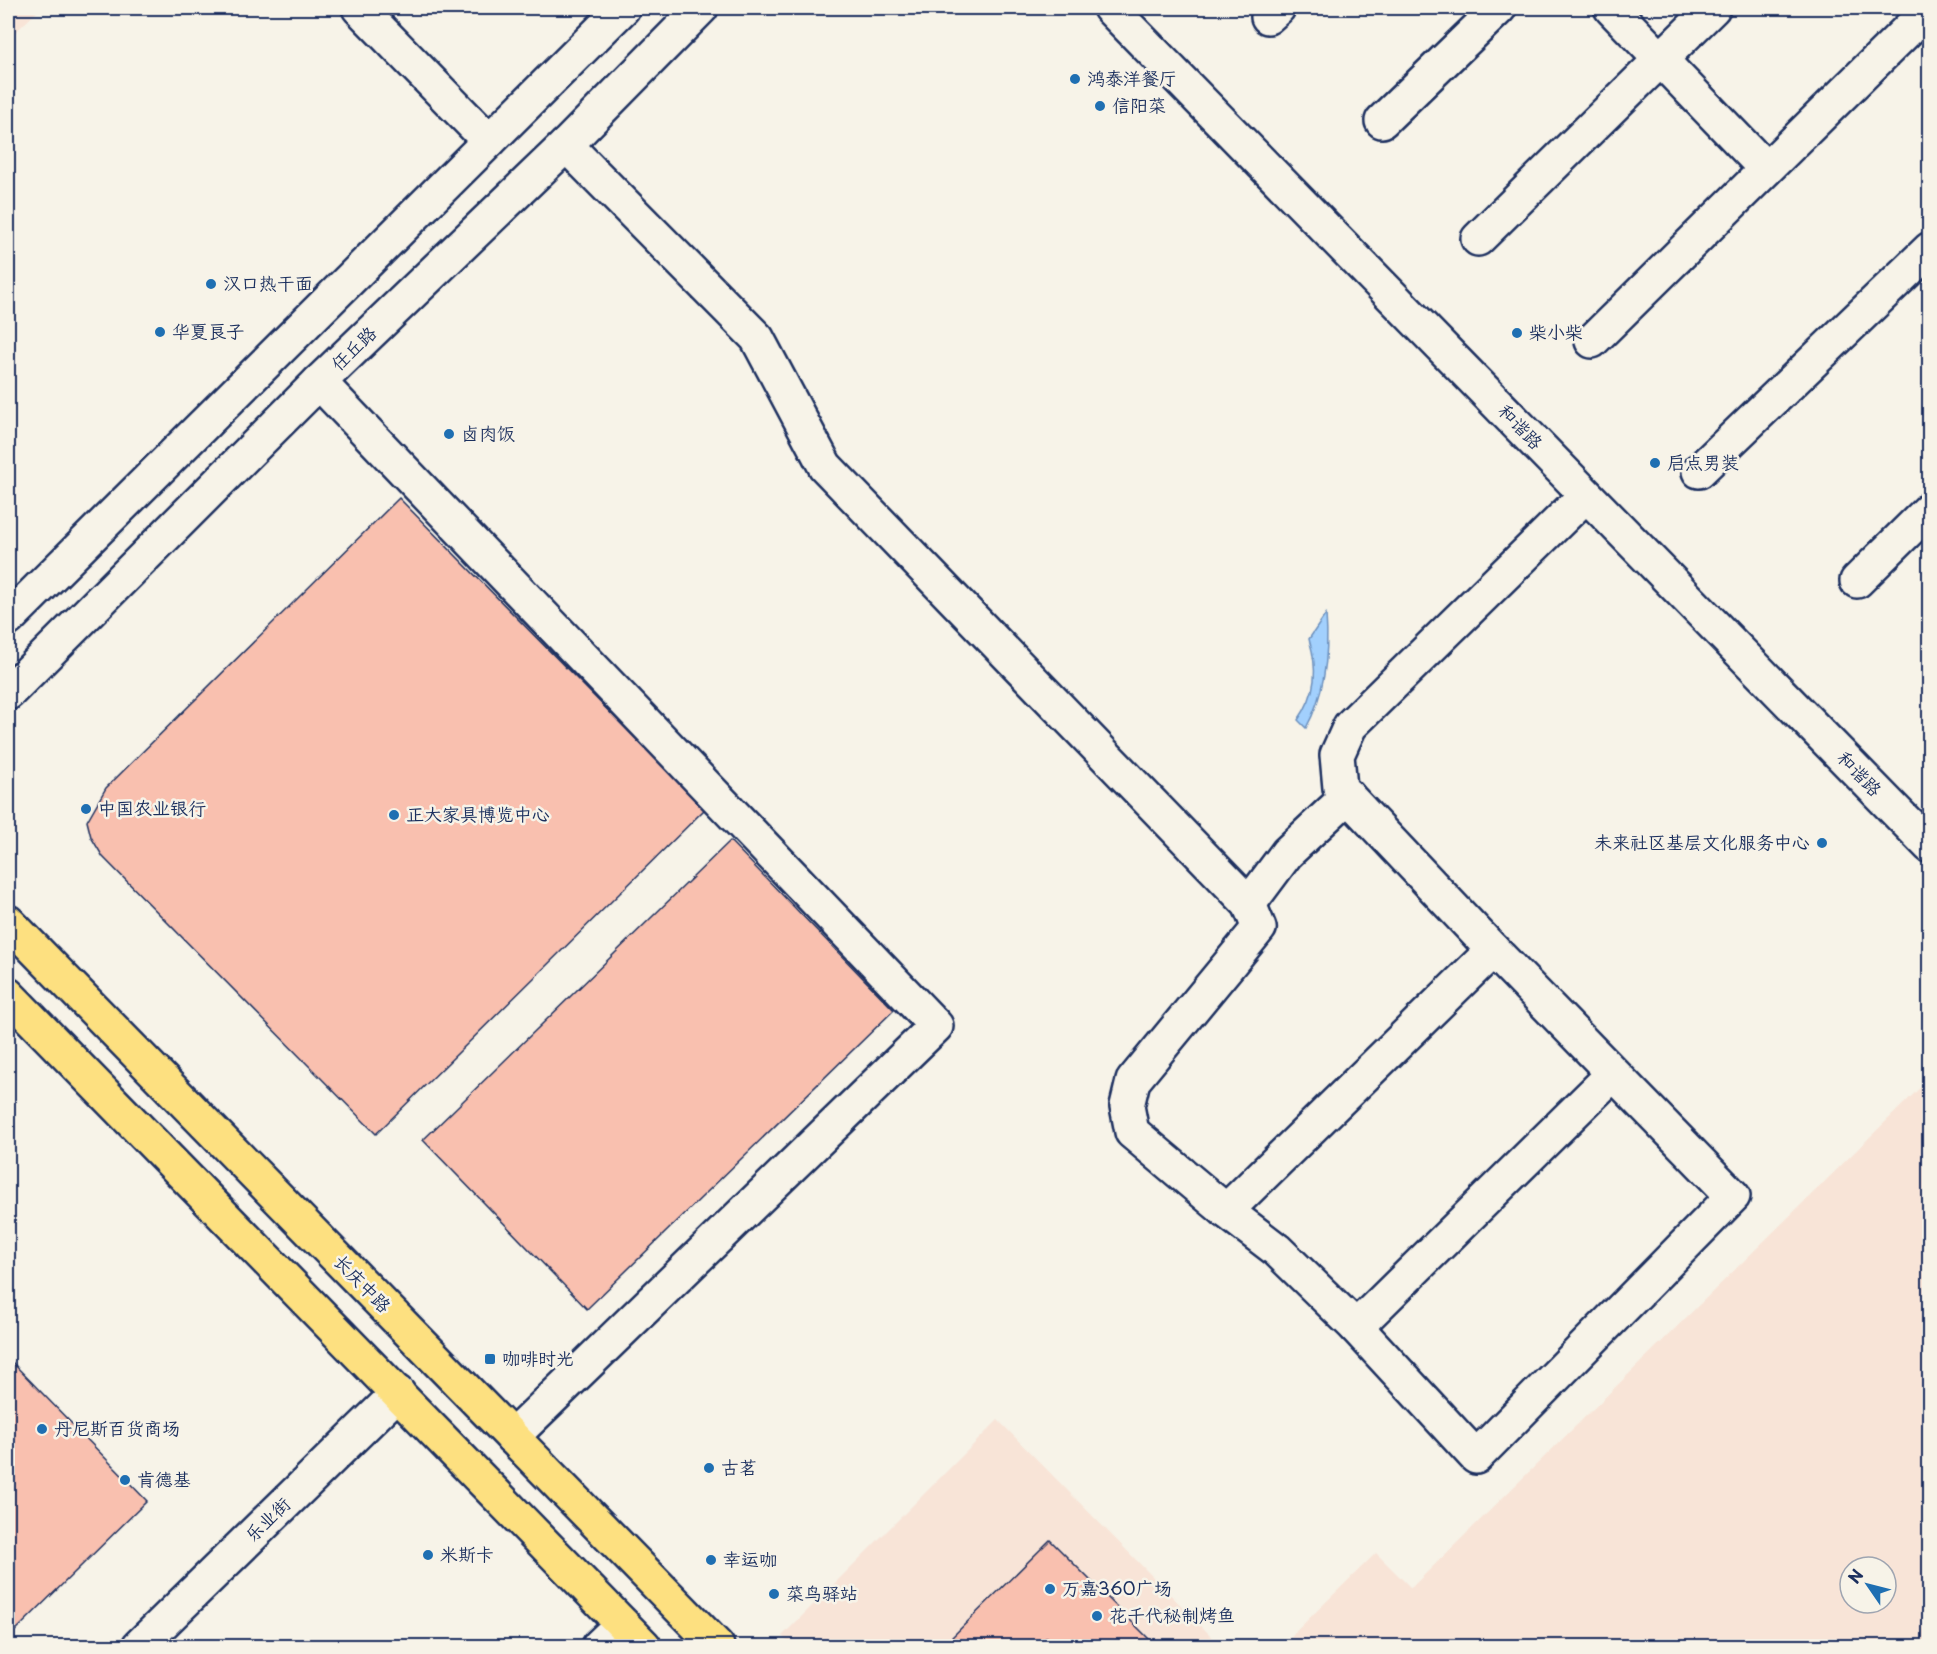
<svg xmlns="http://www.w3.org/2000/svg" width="1937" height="1654" viewBox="0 0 1937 1654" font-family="'Playpen Sans','LXGW WenKai TC',sans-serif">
<rect width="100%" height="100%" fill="#f7f3e8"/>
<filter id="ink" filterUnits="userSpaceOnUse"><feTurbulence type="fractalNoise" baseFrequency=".0167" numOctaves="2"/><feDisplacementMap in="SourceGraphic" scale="12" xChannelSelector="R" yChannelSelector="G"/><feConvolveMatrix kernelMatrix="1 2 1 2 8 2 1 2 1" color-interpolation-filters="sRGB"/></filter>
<g filter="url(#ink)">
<g fill="#f8e4d7" fill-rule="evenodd">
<path d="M8,8H41L8,39Z"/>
<path d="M1929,1079V1646H1281L1376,1553L1411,1588ZM1850,1567H1886V1603H1850Z"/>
<path d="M998,1420L1221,1646H792L782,1636Z"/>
</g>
<path fill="#a2d0fd" stroke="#6c90bd" stroke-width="1.5" d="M1326,614C1329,652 1325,694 1306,728L1298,720C1317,693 1318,669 1309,639Z"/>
<g fill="#f9c0af" stroke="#1b2f5e" stroke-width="1.5">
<path d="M399,498L705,809L376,1134L103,857L91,837L87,821L106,788Z"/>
<path d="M730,841L894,1010L587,1309L423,1140Z"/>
<path d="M8,1358L147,1501L8,1638Z"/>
<path d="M1050,1540L1156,1646H1056L1047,1637L1037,1646H943Z"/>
</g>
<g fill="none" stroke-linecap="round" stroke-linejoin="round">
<g stroke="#1b2f5e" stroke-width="38">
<g id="minor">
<path d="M359,8L489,141"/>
<path d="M1110,8L1930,846"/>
<path d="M1611,8L1766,169"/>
<path d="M1268,17L1278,8"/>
<path d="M1382,121L1499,8"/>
<path d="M566,145L757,338L825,466L1249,904L1259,928L1133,1081L1127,1106L1132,1132L1226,1211L1277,1250L1356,1327L1476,1457L1733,1196L1493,950L1340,788L1337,755L1350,726L1586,495"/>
<path d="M1478,239L1713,8"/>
<path d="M1592,341L1930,8"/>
<path d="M319,382L936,1026L512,1437"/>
<path d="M1699,471L1930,249"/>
<path d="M1857,581L1930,509"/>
<path d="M8,619L623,8"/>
<path d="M8,693L319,382L566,145L701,8"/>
<path d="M1249,904L1287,853L1348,796"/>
<path d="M1226,1211L1493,950"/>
<path d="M1356,1327L1613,1074"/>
<path d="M139,1646L398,1393"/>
<path d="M599,1646L622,1624"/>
</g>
</g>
<g stroke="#1b2f5e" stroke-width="38">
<g id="major">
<path d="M8,922L717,1646"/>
<path d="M8,995L644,1646"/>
</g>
</g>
<use href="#minor" stroke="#f7f3e8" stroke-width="33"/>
<use href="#major" stroke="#fde080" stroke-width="33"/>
</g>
</g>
<g fill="#1f6fb2" stroke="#f7f3e8" stroke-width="2">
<circle cx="1075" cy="79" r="6"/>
<circle cx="1100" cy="106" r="6"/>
<circle cx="211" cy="284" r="6"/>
<circle cx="160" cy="332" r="6"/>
<circle cx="1517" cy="333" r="6"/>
<circle cx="449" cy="434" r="6"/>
<circle cx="1655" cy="463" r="6"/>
<circle cx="86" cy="809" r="6"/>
<circle cx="394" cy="815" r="6"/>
<circle cx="1822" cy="843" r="6"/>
<rect x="484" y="1353" width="12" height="12" rx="3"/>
<circle cx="42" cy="1429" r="6"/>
<circle cx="709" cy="1468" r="6"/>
<circle cx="125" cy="1480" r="6"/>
<circle cx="428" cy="1555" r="6"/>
<circle cx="711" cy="1560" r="6"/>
<circle cx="1050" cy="1589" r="6"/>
<circle cx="774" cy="1594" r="6"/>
<circle cx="1097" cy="1616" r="6"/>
</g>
<g text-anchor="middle" stroke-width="5" stroke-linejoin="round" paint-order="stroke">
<g font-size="18" fill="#1b2f5e" stroke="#f7f3e8" text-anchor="start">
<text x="1087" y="85">鸿泰洋餐厅</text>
<text x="1112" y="112">信阳菜</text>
<text x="223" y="290">汉口热干面</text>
<text x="172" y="338">华夏良子</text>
<text x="1529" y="339">柴小柴</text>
<text x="461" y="440">卤肉饭</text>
<text x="1667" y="469">启点男装</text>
<text x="98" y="815">中国农业银行</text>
<text x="406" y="821">正大家具博览中心</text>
<text x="1810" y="849" text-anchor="end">未来社区基层文化服务中心</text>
<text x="502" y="1365">咖啡时光</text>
<text x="54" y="1435">丹尼斯百货商场</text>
<text x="721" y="1474">古茗</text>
<text x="137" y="1486">肯德基</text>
<text x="440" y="1561">米斯卡</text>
<text x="723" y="1566">幸运咖</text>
<text x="1062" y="1595">万嘉360广场</text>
<text x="786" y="1600">菜鸟驿站</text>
<text x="1109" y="1622">花千代秘制烤鱼</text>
</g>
<g font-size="18" fill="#1b2f5e" stroke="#f7f3e8">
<text transform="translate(354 349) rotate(-44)" y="6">任丘路</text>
<text transform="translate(1520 427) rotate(46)" y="6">和谐路</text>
<text transform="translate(1859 774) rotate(46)" y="6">和谐路</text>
<text transform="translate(362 1284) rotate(46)" y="6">长庆中路</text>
<text transform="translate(268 1520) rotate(-44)" y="6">乐业街</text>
</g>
</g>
<rect width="1937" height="1654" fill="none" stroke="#f7f3e8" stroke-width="30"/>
<rect x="15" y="15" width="1907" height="1624" fill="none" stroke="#1b2f5e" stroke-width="2" filter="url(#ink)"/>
<g transform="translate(1868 1585) rotate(305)"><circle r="28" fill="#f7f3e8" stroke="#9fa5b1" stroke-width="1.5"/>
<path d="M0-4.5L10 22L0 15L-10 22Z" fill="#1f6fb2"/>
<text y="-9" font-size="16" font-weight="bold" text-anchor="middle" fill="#1b2f5e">N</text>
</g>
</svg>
